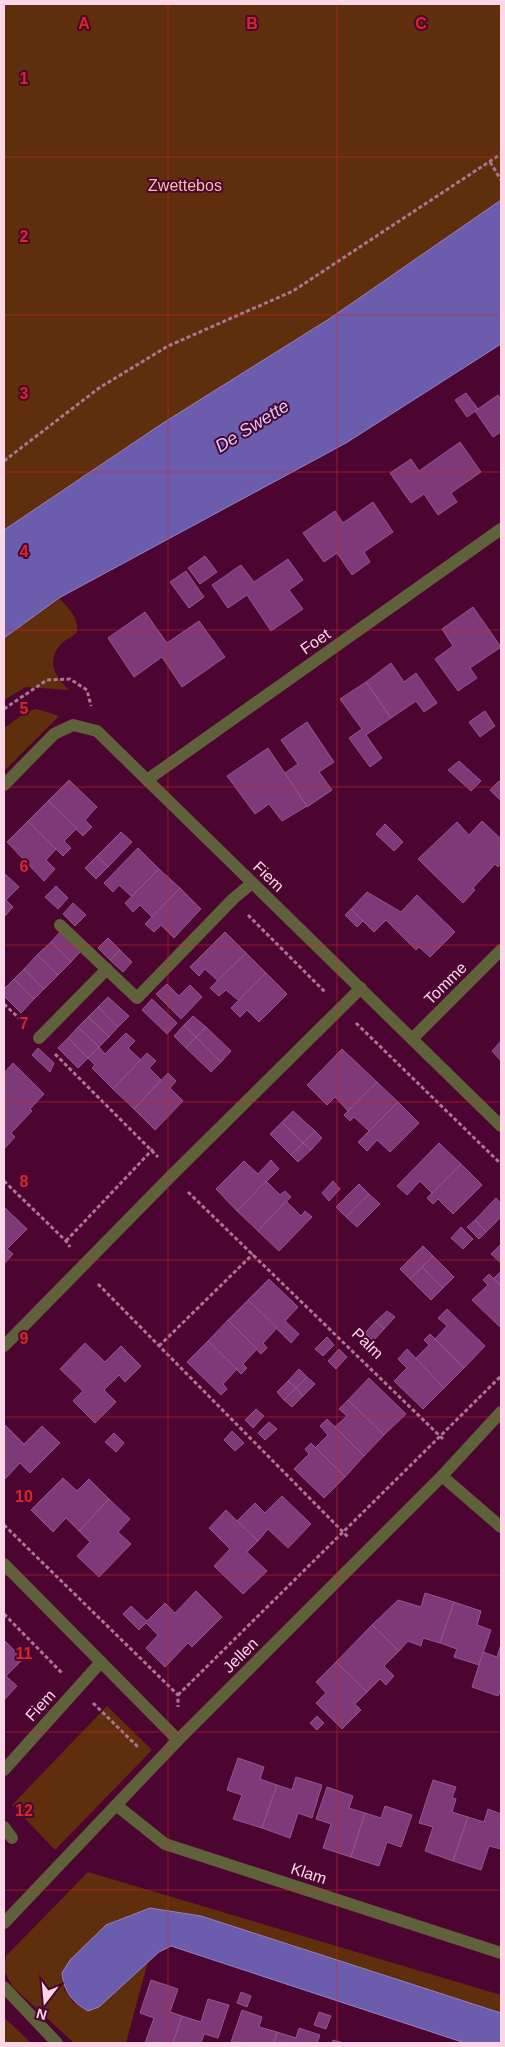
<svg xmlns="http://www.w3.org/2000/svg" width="505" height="2047" viewBox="0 0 505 2047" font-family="Helvetica,sans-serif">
<rect width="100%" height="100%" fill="#4c0430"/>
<g fill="#5f2e0c">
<path d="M4,4H501V203L457,231L329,319L163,423L4,530Z"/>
<path d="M59,598C68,608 79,617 77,632C73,637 66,639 61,644C45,662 56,677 69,690L26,687L4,700V638Z"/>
<path d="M37,709L59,716L4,771V728L28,711Z"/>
<path d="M107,1706L152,1750L55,1850L12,1805Z"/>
<path d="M88,1872L501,1995V2013L201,1916L150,1908L106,1925L64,1989L73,2002L88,2011L99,2007L148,1961L126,2043H74L13,1987L4,1971L6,1956Z"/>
<path d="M4,2017L31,2043H4Z"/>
</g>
<g fill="#6b5cae" stroke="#9681bf">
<path d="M501,200V344L346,443L59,598L4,638V530L163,423L329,319Z"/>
<path d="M150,1908L201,1916L501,2013V2043H465L171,1946L159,1952L99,2007L88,2011C71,2001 65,1993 62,1973L70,1960L106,1925Z"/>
</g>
<g fill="#7d3978" stroke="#93578e">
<path d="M466,393L478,409L467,417L455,400Z"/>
<path d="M498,395L501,400V432L493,437L475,411Z"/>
<path d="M460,442L481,472L451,493L457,502L438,515L424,494L411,503L390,473L411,459L419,471Z"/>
<path d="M373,502L393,532L364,552L370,562L352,575L337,553L324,562L303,533L335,511L343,523Z"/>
<path d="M205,556L217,572L200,584L188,568Z"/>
<path d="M288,559L303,580L289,590L303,609L271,631L247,595L228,608L212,585L241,565L254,582Z"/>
<path d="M186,571L204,597L189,608L170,582Z"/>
<path d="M473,607L501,647L470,668L477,678L458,691L435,659L453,646L442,629Z"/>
<path d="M145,612L167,643L199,621L225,657L182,687L162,657L134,677L108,638Z"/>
<path d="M391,663L404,682L416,673L437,703L424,712L416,701L391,718L366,682Z"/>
<path d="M366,682L391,718L366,735L382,758L370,767L349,738L362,729L340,699Z"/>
<path d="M485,711L495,726L480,737L469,722Z"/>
<path d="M307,722L334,762L319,772L332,790L307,807L285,773L298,764L281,740Z"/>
<path d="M268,748L307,806L282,821L269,804L255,814L227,776Z"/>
<path d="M459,761L481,781L471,791L448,770Z"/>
<path d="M69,780L97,807L85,820L92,827L83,836L48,801Z"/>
<path d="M499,781L501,783V801L490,790Z"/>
<path d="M48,801L77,828L64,841L71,848L63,856L28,821Z"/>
<path d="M28,821L56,849L46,860L55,869L44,881L7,842Z"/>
<path d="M482,821L501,839V864L498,867L495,864L473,888L475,890L463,903L418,859L457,822L469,835Z"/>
<path d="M385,824L403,842L394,851L376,834Z"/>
<path d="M121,832L132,842L108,867L97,856Z"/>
<path d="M138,848L159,869L132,897L119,885L113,892L104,883Z"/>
<path d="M97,856L108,867L96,879L85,868Z"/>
<path d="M159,869L180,888L152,917L140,905L133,912L125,903Z"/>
<path d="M4,873L19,887L6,900L13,907L5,916Z"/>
<path d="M56,886L68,898L58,909L45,897Z"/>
<path d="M180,888L201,909L174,938L161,925L154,932L145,924Z"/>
<path d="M367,892L401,912L417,895L455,932L430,957L419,947L416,950L386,920L374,932L351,909Z"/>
<path d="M73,903L86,915L75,926L63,914Z"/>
<path d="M351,909L363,921L357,927L345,915Z"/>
<path d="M61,931L81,951L71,962L51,942Z"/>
<path d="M225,932L246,953L218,981L205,969L199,976L190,967Z"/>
<path d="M108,938L120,950L110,960L98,948Z"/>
<path d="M51,942L71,962L58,975L37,955Z"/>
<path d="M120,950L132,962L123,972L110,960Z"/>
<path d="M246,953L266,973L239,1001L226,990L219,996L210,988Z"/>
<path d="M37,955L58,975L44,989L24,969Z"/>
<path d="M24,969L44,989L34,999L14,979Z"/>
<path d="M266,973L287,994L259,1022L247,1010L240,1017L231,1008Z"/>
<path d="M14,979L34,999L21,1013L4,996V989Z"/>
<path d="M167,984L179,996L190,985L202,997L181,1019L156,994Z"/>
<path d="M108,997L129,1016L118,1027L98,1007Z"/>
<path d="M152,999L177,1023L167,1034L142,1010Z"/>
<path d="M98,1007L118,1027L109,1037L88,1017Z"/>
<path d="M193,1016L206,1027L196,1037L184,1025Z"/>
<path d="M88,1017L109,1037L99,1047L78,1027Z"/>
<path d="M184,1025L196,1037L186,1048L174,1036Z"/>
<path d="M78,1027L99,1047L88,1058L68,1038Z"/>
<path d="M206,1027L231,1051L221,1062L196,1037Z"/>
<path d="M126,1033L135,1041L128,1048L141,1060L113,1089L92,1068L95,1065L88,1058L99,1047L105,1054Z"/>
<path d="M196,1037L221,1062L211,1072L186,1048Z"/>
<path d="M68,1038L88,1058L78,1068L58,1048Z"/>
<path d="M501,1041V1061L492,1051Z"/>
<path d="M38,1048L54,1063L50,1072L32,1055Z"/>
<path d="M342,1049L377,1082L348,1111L335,1097L327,1105L307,1085Z"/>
<path d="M147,1053L156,1061L149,1068L161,1080L134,1109L113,1089Z"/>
<path d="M13,1063L44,1094L30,1109L32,1111L11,1133L15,1137L4,1149V1073Z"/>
<path d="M168,1073L176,1081L170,1088L183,1101L155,1130L134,1109Z"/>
<path d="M377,1082L398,1102L369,1131L354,1117L350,1121L344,1115Z"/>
<path d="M398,1102L419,1123L390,1152L377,1140L367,1151L358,1142Z"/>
<path d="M293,1111L315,1131L303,1143L282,1122Z"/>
<path d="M282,1122L303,1143L291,1155L270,1134Z"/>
<path d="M315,1131L322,1138L311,1150L303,1143Z"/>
<path d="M303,1143L311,1150L298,1162L291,1155Z"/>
<path d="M439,1143L461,1164L432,1193L420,1181L407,1195L397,1186Z"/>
<path d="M271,1160L279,1169L237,1211L216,1189L244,1161L258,1174Z"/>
<path d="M461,1164L482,1185L453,1214L438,1199L433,1204L427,1198Z"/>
<path d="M266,1181L280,1195L285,1191L291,1197L258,1231L237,1211Z"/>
<path d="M333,1181L340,1189L329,1201L322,1193Z"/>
<path d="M359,1184L369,1194L346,1217L336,1207Z"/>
<path d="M369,1194L380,1204L357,1227L346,1217Z"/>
<path d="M496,1198L501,1204V1217L486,1232L475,1220Z"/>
<path d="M286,1201L301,1216L305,1211L312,1217L279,1251L258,1231Z"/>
<path d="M4,1207L27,1229L7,1249L13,1254L4,1264Z"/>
<path d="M475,1220L486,1232L479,1239L467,1227Z"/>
<path d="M461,1227L473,1239L463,1249L451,1238Z"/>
<path d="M500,1245L501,1246V1263L491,1254Z"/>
<path d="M423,1246L433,1256L410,1279L400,1269Z"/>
<path d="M433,1256L454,1277L443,1288L422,1267Z"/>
<path d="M422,1267L443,1288L431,1300L410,1279Z"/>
<path d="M501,1271V1286L493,1279Z"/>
<path d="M489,1274L501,1286V1328L472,1300L488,1285L483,1280Z"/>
<path d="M269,1279L298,1307L285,1321L299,1334L291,1343L248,1300Z"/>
<path d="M248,1300L277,1328L263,1343L267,1348L261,1354L228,1320Z"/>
<path d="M447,1309L485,1346L464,1368L435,1339L447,1326L438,1318Z"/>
<path d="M387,1311L395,1317L384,1329L376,1321Z"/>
<path d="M228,1320L257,1349L243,1364L247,1368L241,1374L208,1341Z"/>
<path d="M376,1321L384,1329L373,1341L365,1333Z"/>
<path d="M430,1334L464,1368L444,1388L415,1359L429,1345L424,1340Z"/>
<path d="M327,1337L334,1345L323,1356L315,1349Z"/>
<path d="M208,1341L237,1369L223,1384L227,1389L221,1395L187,1362Z"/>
<path d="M85,1343L105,1362L121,1346L141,1366L125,1382L119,1375L104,1390L116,1402L95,1423L73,1401L83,1391L60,1369Z"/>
<path d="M339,1349L347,1357L336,1369L328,1361Z"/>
<path d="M407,1349L444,1388L423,1409L394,1381L407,1368L398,1359Z"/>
<path d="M299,1369L307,1377L296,1388L288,1381Z"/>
<path d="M307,1377L315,1384L303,1396L296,1388Z"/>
<path d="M369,1378L406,1414L384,1435L348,1400Z"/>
<path d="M288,1381L296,1388L284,1400L277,1392Z"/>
<path d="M296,1388L303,1396L292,1407L284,1400Z"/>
<path d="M348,1400L384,1435L364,1456L335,1427L347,1416L339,1409Z"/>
<path d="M256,1409L264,1416L253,1428L245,1420Z"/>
<path d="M327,1419L364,1456L345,1477L315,1448L328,1435L320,1426Z"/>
<path d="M269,1422L277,1429L265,1440L258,1433Z"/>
<path d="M4,1424L24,1444L42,1426L60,1443L30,1473L20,1463L4,1480Z"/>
<path d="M232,1431L244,1443L235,1451L224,1440Z"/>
<path d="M114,1433L124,1443L116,1452L105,1442Z"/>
<path d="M311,1443L345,1477L324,1498L294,1469L309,1454L305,1449Z"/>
<path d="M63,1478L77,1491L89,1479L109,1499L79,1531L66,1518L53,1532L31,1510Z"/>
<path d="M282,1496L311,1524L288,1548L268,1529L258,1541L237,1521L255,1503L265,1513Z"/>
<path d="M109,1499L130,1519L118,1532L131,1544L99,1577L77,1556L90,1542L79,1531Z"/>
<path d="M226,1510L258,1541L247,1552L267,1571L243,1594L214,1566L230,1549L209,1528Z"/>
<path d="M196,1591L222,1617L192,1647L188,1643L165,1667L146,1648L158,1635L146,1623L139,1630L123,1614L131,1606L147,1621L165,1603L175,1613Z"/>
<path d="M425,1593L454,1602L440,1643L423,1638L421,1646L408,1641L399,1651L372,1625L398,1600L421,1607Z"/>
<path d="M454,1602L481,1611L477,1625L491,1630L479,1665L454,1657L457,1649L440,1643Z"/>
<path d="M372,1625L399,1651L384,1666L394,1676L386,1685L380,1679L367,1692L336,1662Z"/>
<path d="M4,1640L23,1659L6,1676L17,1686L4,1700Z"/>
<path d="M501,1644V1689L498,1696L472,1687L483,1652L497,1657Z"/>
<path d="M336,1662L367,1692L355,1704L361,1710L342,1729L316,1703L326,1693L316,1682Z"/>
<path d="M317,1716L324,1723L317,1730L310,1723Z"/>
<path d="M238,1758L264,1767L260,1779L277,1785L262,1828L233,1819L242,1795L227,1790Z"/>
<path d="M296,1777L322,1785L312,1818L298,1813L290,1838L262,1828L277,1785L292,1790Z"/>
<path d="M433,1780L456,1787L452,1798L456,1799L452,1812L468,1817L453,1861L425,1851L433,1827L419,1823Z"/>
<path d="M327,1787L353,1796L349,1808L365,1813L351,1857L323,1848L331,1824L316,1819Z"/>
<path d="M385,1806L412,1815L401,1847L387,1842L379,1866L351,1857L365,1813L381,1818Z"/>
<path d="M488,1809L501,1814V1849L489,1846L481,1870L453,1861L468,1817L484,1822Z"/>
<path d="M151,1980L178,1989L170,2012L182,2016L173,2043H145L154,2018L140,2013Z"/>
<path d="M241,1992L251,1996L247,2007L237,2003Z"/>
<path d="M208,1999L229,2005L218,2038L204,2034L201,2043H173L182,2016L201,2022Z"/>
<path d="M242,2010L262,2017L259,2027L277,2032L274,2043L231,2042Z"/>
<path d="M319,2012L331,2016L326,2029L314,2025Z"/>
<path d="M299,2028L320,2035L317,2043H274L277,2032L296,2038Z"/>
<path d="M333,2040L344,2043H332Z"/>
</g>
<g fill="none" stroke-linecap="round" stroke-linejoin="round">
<g stroke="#aa7693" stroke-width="3" stroke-dasharray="4 2.5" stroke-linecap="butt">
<path d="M490,162L501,180"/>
<path d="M4,461L99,388L168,346L293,291L501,154"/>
<path d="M4,709L47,680L70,679L87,690L91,706"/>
<path d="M248,915L325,992"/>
<path d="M4,1004L24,1023"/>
<path d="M356,1023L501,1164"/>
<path d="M55,1054L158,1157"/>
<path d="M4,1181L66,1241L70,1247"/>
<path d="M188,1192L444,1440"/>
<path d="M66,1241L153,1149"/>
<path d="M98,1284L348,1537"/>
<path d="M159,1346L253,1254"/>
<path d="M4,1525L178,1695V1707"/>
<path d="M4,1614L62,1673"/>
<path d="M178,1695L501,1376"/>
<path d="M93,1703L139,1748"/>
</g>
<g stroke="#5f613a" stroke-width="12">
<path d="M60,925L137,998L233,899L252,883"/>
<path d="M39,1038L107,969"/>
</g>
<g stroke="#5f613a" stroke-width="12">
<path d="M147,780L501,529"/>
<path d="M4,785L54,734L73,725L97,731L501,1126"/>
<path d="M412,1039L501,950"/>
<path d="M4,1346L171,1176L361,988"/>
<path d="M442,1476L501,1527"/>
<path d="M4,1564L178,1740"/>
<path d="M4,1770L101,1662"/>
<path d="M116,1805L165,1844L501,1953"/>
<path d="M4,1827L12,1838"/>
<path d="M4,1923L178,1740L442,1476L501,1412"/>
<path d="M4,1987L57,2043"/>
</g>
</g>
<path fill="none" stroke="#d62828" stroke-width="1" stroke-opacity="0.55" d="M168,4V2043M337,4V2043M4,157H501M4,315H501M4,472H501M4,630H501M4,787H501M4,945H501M4,1102H501M4,1260H501M4,1417H501M4,1575H501M4,1732H501M4,1890H501"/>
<g text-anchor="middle" stroke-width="4" stroke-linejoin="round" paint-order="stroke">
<g font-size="16" fill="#f0c2a9" stroke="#4c0430">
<text x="185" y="191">Zwettebos</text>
</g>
<g font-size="16" fill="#fbd7e7" stroke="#4c0430">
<text transform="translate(315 641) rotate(-35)" y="6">Foet</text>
<text transform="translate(269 876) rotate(44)" y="6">Fiem</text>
<text transform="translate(445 983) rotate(-45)" y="6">Tomme</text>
<text transform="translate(368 1343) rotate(44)" y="6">Palm</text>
<text transform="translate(240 1655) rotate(-45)" y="6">Jellen</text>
<text transform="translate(40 1705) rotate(-48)" y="6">Fiem</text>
<text transform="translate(309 1873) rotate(18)" y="6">Klam</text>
</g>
<g font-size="18" font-style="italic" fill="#d2cdfa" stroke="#4c0430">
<text transform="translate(252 426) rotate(-32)" y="6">De Swette</text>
</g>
</g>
<g font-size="16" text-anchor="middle" font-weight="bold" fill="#d62828" stroke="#4c0430" stroke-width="4" stroke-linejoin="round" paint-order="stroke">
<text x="84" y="29">A</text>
<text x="252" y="29">B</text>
<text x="421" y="29">C</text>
<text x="24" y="84">1</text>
<text x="24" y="242">2</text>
<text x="24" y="399">3</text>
<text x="24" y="557">4</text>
<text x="24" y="714">5</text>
<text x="24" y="872">6</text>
<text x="24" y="1029">7</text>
<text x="24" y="1187">8</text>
<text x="24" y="1344">9</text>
<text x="24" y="1502">10</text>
<text x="24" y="1659">11</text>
<text x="24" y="1816">12</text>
</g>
<rect width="505" height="2047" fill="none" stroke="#fbd7e7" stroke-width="10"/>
<g transform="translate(45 2002) rotate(196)" stroke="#4c0430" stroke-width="4" paint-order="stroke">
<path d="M0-4L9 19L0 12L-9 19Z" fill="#fbd7e7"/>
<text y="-8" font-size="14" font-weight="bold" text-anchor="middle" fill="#fbd7e7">N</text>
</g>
</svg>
